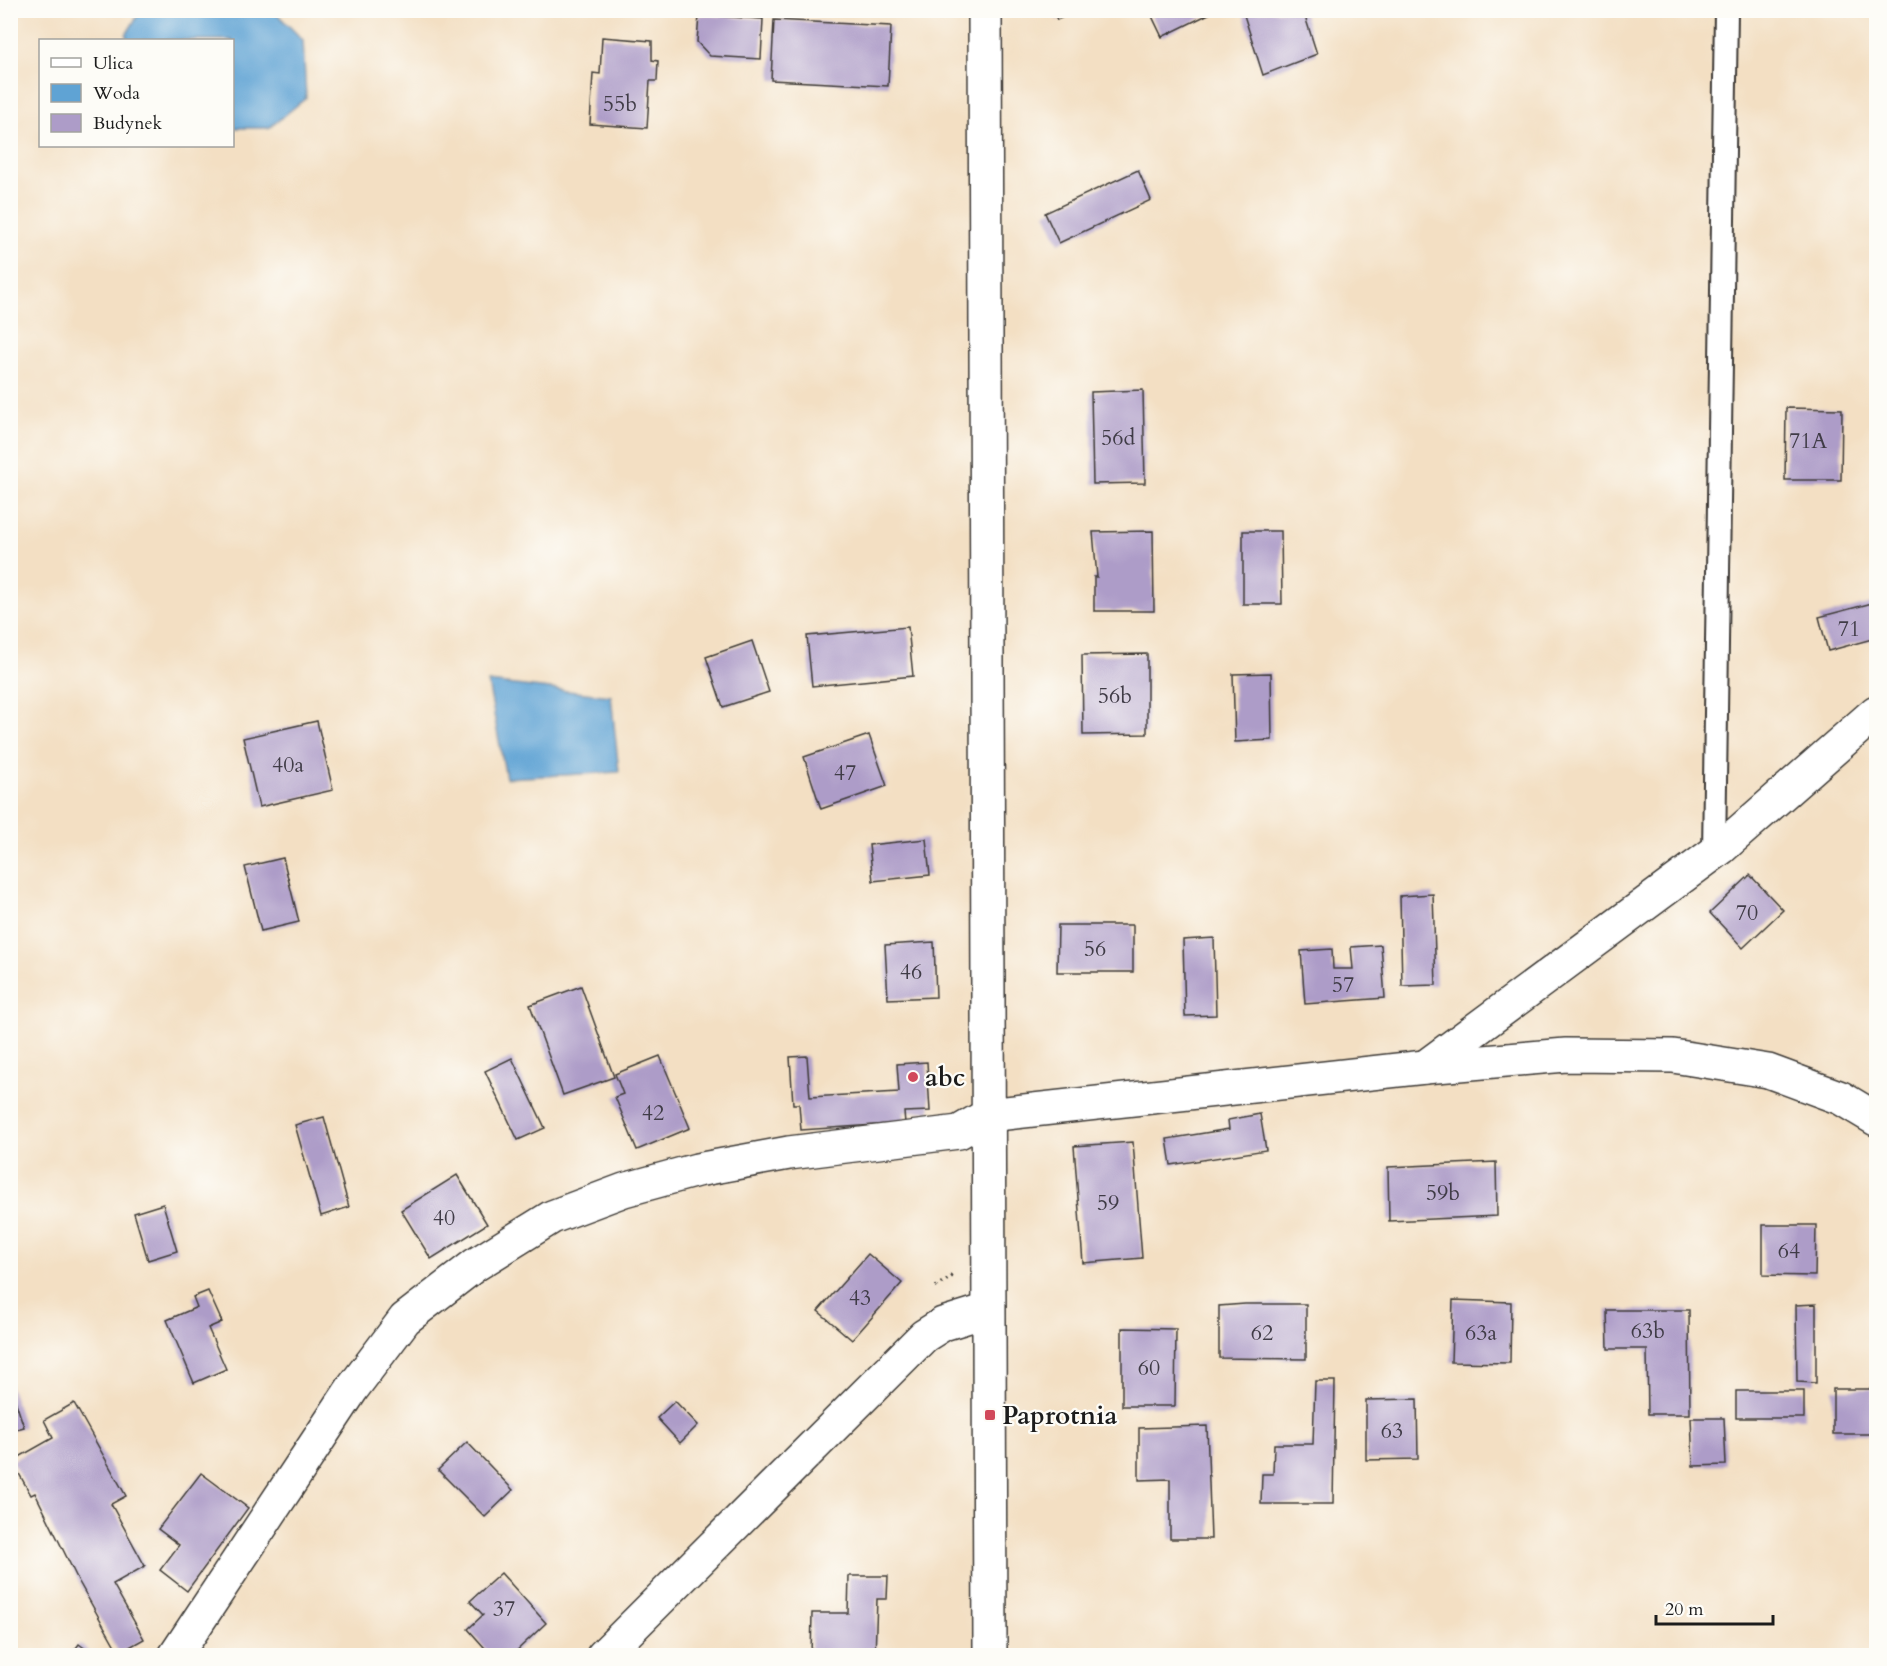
<svg xmlns="http://www.w3.org/2000/svg" width="1887" height="1666" viewBox="0 0 1887 1666" font-family="Cardo,serif">
<rect width="100%" height="100%" fill="#fdfcf7"/>
<filter id="ink" filterUnits="userSpaceOnUse"><feTurbulence type="fractalNoise" baseFrequency=".0167" numOctaves="2"/><feDisplacementMap in="SourceGraphic" scale="12" xChannelSelector="R" yChannelSelector="G"/><feConvolveMatrix kernelMatrix="1 2 1 2 8 2 1 2 1" color-interpolation-filters="sRGB"/></filter>
<filter id="wash" filterUnits="userSpaceOnUse"><feTurbulence type="fractalNoise" baseFrequency=".008" numOctaves="4" result="noise"/><feDisplacementMap in="SourceGraphic" scale="24" xChannelSelector="R" yChannelSelector="G"/><feGaussianBlur stdDeviation="1.35" result="paint"/><feColorMatrix in="noise" values="0 0 0 0 0 0 0 0 0 0 0 0 0 0 0 0 0 1.4 0 .05"/><feComposite in="paint" operator="in"/></filter>
<g filter="url(#wash)">
<rect width="100%" height="100%" fill="#f3dfc3"/>
<g fill="#5fa3d4" stroke="#3e6078" stroke-width="1.5">
<path d="M141,10L274,11L303,40L306,98L269,128H233L232,40H127L126,35Z"/>
<path d="M488,682L611,696L619,772L506,778Z"/>
</g>
<g id="blocks">
<g fill="#ad9cc8">
<path d="M1053,10H1078L1057,20Z"/>
<path d="M1160,10H1217L1162,37L1151,14Z"/>
<path d="M1303,10L1317,54L1263,75L1243,12Z"/>
<path d="M699,15L763,19L761,59L710,56L697,42Z"/>
<path d="M774,20L891,26L888,86L771,80Z"/>
<path d="M602,37L652,41V60L658,61L657,81H650L647,128L590,124L593,73L600,74Z"/>
<path d="M1138,170L1151,200L1059,243L1045,213Z"/>
<path d="M1143,390L1145,483L1093,484L1091,392Z"/>
<path d="M1786,408L1842,409L1841,480H1785Z"/>
<path d="M1153,531L1154,611H1094V577H1097L1093,532Z"/>
<path d="M1243,531H1281L1282,604H1243Z"/>
<path d="M1876,602V638L1828,651L1819,617Z"/>
<path d="M908,627L913,676L812,686L807,636Z"/>
<path d="M752,641L769,692L723,707L706,657Z"/>
<path d="M1147,654V734L1083,735L1082,655Z"/>
<path d="M1271,673L1272,740L1235,742L1233,674Z"/>
<path d="M317,721L333,790L259,807L243,738Z"/>
<path d="M869,735L887,786L821,809L804,757Z"/>
<path d="M926,839L930,875L873,881L869,845Z"/>
<path d="M283,858L299,922L261,931L245,867Z"/>
<path d="M1750,875L1783,910L1743,948L1710,913Z"/>
<path d="M1433,894L1436,985L1402,986L1400,896Z"/>
<path d="M1058,925H1133V972H1057Z"/>
<path d="M1214,938L1216,1015L1185,1016L1183,940Z"/>
<path d="M934,942L936,997L888,999L885,945Z"/>
<path d="M1381,945L1385,998L1305,1004L1301,951L1332,949L1333,969H1353L1351,947Z"/>
<path d="M581,986L614,1077L563,1095L530,1005Z"/>
<path d="M660,1056L690,1128L637,1150L615,1097L623,1094L615,1074Z"/>
<path d="M807,1056L810,1097L899,1092L897,1064L927,1062L930,1111L904,1112L905,1123L801,1130L799,1104H793L790,1057Z"/>
<path d="M512,1058L545,1128L518,1140L485,1071Z"/>
<path d="M1260,1114L1266,1150L1171,1165L1167,1139L1229,1129L1228,1120Z"/>
<path d="M324,1117L349,1207L321,1216L295,1125Z"/>
<path d="M1133,1142L1142,1258L1083,1263L1074,1146Z"/>
<path d="M1496,1162L1497,1216L1389,1221L1388,1167Z"/>
<path d="M457,1175L487,1224L431,1259L401,1210Z"/>
<path d="M163,1204L177,1251L148,1260L134,1213Z"/>
<path d="M1763,1225H1816L1815,1276L1763,1275Z"/>
<path d="M868,1254L902,1283L852,1340L818,1311Z"/>
<path d="M208,1291L222,1322L208,1328L226,1369L194,1383L167,1320L197,1307L193,1297Z"/>
<path d="M1453,1300L1511,1302L1510,1363L1451,1362Z"/>
<path d="M1245,1304H1306V1359L1219,1358V1306Z"/>
<path d="M1816,1304V1383L1797,1382L1796,1305Z"/>
<path d="M1607,1310H1689L1690,1414H1648L1647,1349H1608Z"/>
<path d="M1122,1328L1176,1329L1175,1406H1122Z"/>
<path d="M1315,1381H1335L1333,1504H1261L1262,1474H1273L1274,1444H1313Z"/>
<path d="M10,1385L24,1427L10,1431Z"/>
<rect x="1833" y="1389" width="40" height="45"/>
<rect x="1736" y="1391" width="68" height="27"/>
<path d="M1417,1399L1418,1459L1366,1460V1400Z"/>
<path d="M675,1401L698,1425L680,1443L657,1418Z"/>
<path d="M74,1403L126,1496L111,1504L145,1566L113,1584L144,1639L119,1653L79,1582L35,1493L31,1495L12,1461L53,1438L44,1420Z"/>
<path d="M1691,1418H1724L1726,1465L1693,1466Z"/>
<path d="M1207,1426L1211,1539H1170V1479L1139,1480V1428Z"/>
<path d="M467,1442L513,1490L485,1517L438,1470Z"/>
<path d="M201,1473L248,1508L187,1591L160,1570L179,1545L158,1529Z"/>
<path d="M501,1573L546,1623L511,1656H492L468,1629L483,1615L470,1601Z"/>
<path d="M849,1576H888L887,1599H877L875,1656H811L812,1613H848Z"/>
<path d="M79,1644L95,1656H70Z"/>
</g>
</g>
</g>
<g filter="url(#ink)">
<use href="#blocks" fill-opacity="0" stroke="#3c3935" stroke-width="1.5"/>
<g fill="none" stroke-linecap="round" stroke-linejoin="round">
<g stroke="#3c3935" stroke-width="26">
<path id="lane" d="M1714,853L1726,10"/>
</g>
<g stroke="#3c3935" stroke-width="36">
<g id="street">
<path d="M1425,1067L1721,848L1876,712"/>
<path d="M175,1656L352,1389L405,1319L475,1265L552,1217L624,1190L697,1170L789,1153L959,1132L988,1115"/>
</g>
</g>
<g stroke="#3c3935" stroke-width="36">
<g id="secondary">
<path d="M985,10L990,1656"/>
<path d="M988,1115L1425,1067L1566,1055L1673,1056L1768,1071L1841,1098L1876,1119"/>
<path d="M603,1656L924,1336L943,1324L988,1310"/>
</g>
</g>
<path stroke="#3c3935" stroke-width="4" stroke-dasharray="1.5 4.5" stroke-linecap="butt" d="M936,1287L952,1276"/>
<use href="#lane" stroke="#fff" stroke-width="22"/>
<use href="#street" stroke="#fff" stroke-width="33"/>
<use href="#secondary" stroke="#fff" stroke-width="33"/>
</g>
</g>
<g fill="#d1495b" stroke="#fdfcf7" stroke-width="2">
<circle cx="913" cy="1077" r="6"/>
<rect x="984" y="1409" width="12" height="12" rx="3"/>
</g>
<g text-anchor="middle" stroke-width="4.5" stroke-linejoin="round" paint-order="stroke">
<g font-size="22" fill="#403c47">
<text x="620" y="111">55b</text>
<text x="1118" y="445">56d</text>
<text x="1808" y="448">71A</text>
<text x="1849" y="636">71</text>
<text x="1115" y="703">56b</text>
<text x="288" y="772">40a</text>
<text x="845" y="780">47</text>
<text x="1747" y="920">70</text>
<text x="1095" y="956">56</text>
<text x="911" y="979">46</text>
<text x="1343" y="992">57</text>
<text x="653" y="1120">42</text>
<text x="1443" y="1200">59b</text>
<text x="1108" y="1210">59</text>
<text x="444" y="1225">40</text>
<text x="1789" y="1258">64</text>
<text x="860" y="1305">43</text>
<text x="1648" y="1338">63b</text>
<text x="1262" y="1340">62</text>
<text x="1481" y="1340">63a</text>
<text x="1149" y="1375">60</text>
<text x="1392" y="1438">63</text>
<text x="504" y="1616">37</text>
</g>
<g font-size="26" font-weight="bold" fill="#1c1c1c" stroke="#fdfcf7" text-anchor="start">
<text x="925" y="1086">abc</text>
<text x="1002" y="1424">Paprotnia</text>
</g>
</g>
<rect width="1887" height="1666" fill="none" stroke="#fdfcf7" stroke-width="36"/>
<rect x="39" y="39" width="195" height="108" fill="#fdfcf7" stroke="#a3a29f" stroke-width="1.5"/>
<rect x="51" y="58" width="30" height="9" fill="#ffffff" stroke="#a3a29f" stroke-width="1.5"/>
<text x="93" y="69" font-size="18" fill="#1c1c1c">Ulica</text>
<rect x="51" y="84" width="30" height="18" fill="#5fa3d4" stroke="#a3a29f" stroke-width="1.5"/>
<text x="93" y="99" font-size="18" fill="#1c1c1c">Woda</text>
<rect x="51" y="114" width="30" height="18" fill="#ad9cc8" stroke="#a3a29f" stroke-width="1.5"/>
<text x="93" y="129" font-size="18" fill="#1c1c1c">Budynek</text>
<path d="M1656 1615v9h117v-9" fill="none" stroke="#1c1c1c" stroke-width="3"/>
<text x="1665" y="1615" font-size="18" fill="#1c1c1c" stroke="#fdfcf7" stroke-width="4.5" paint-order="stroke">20 m</text>
</svg>
